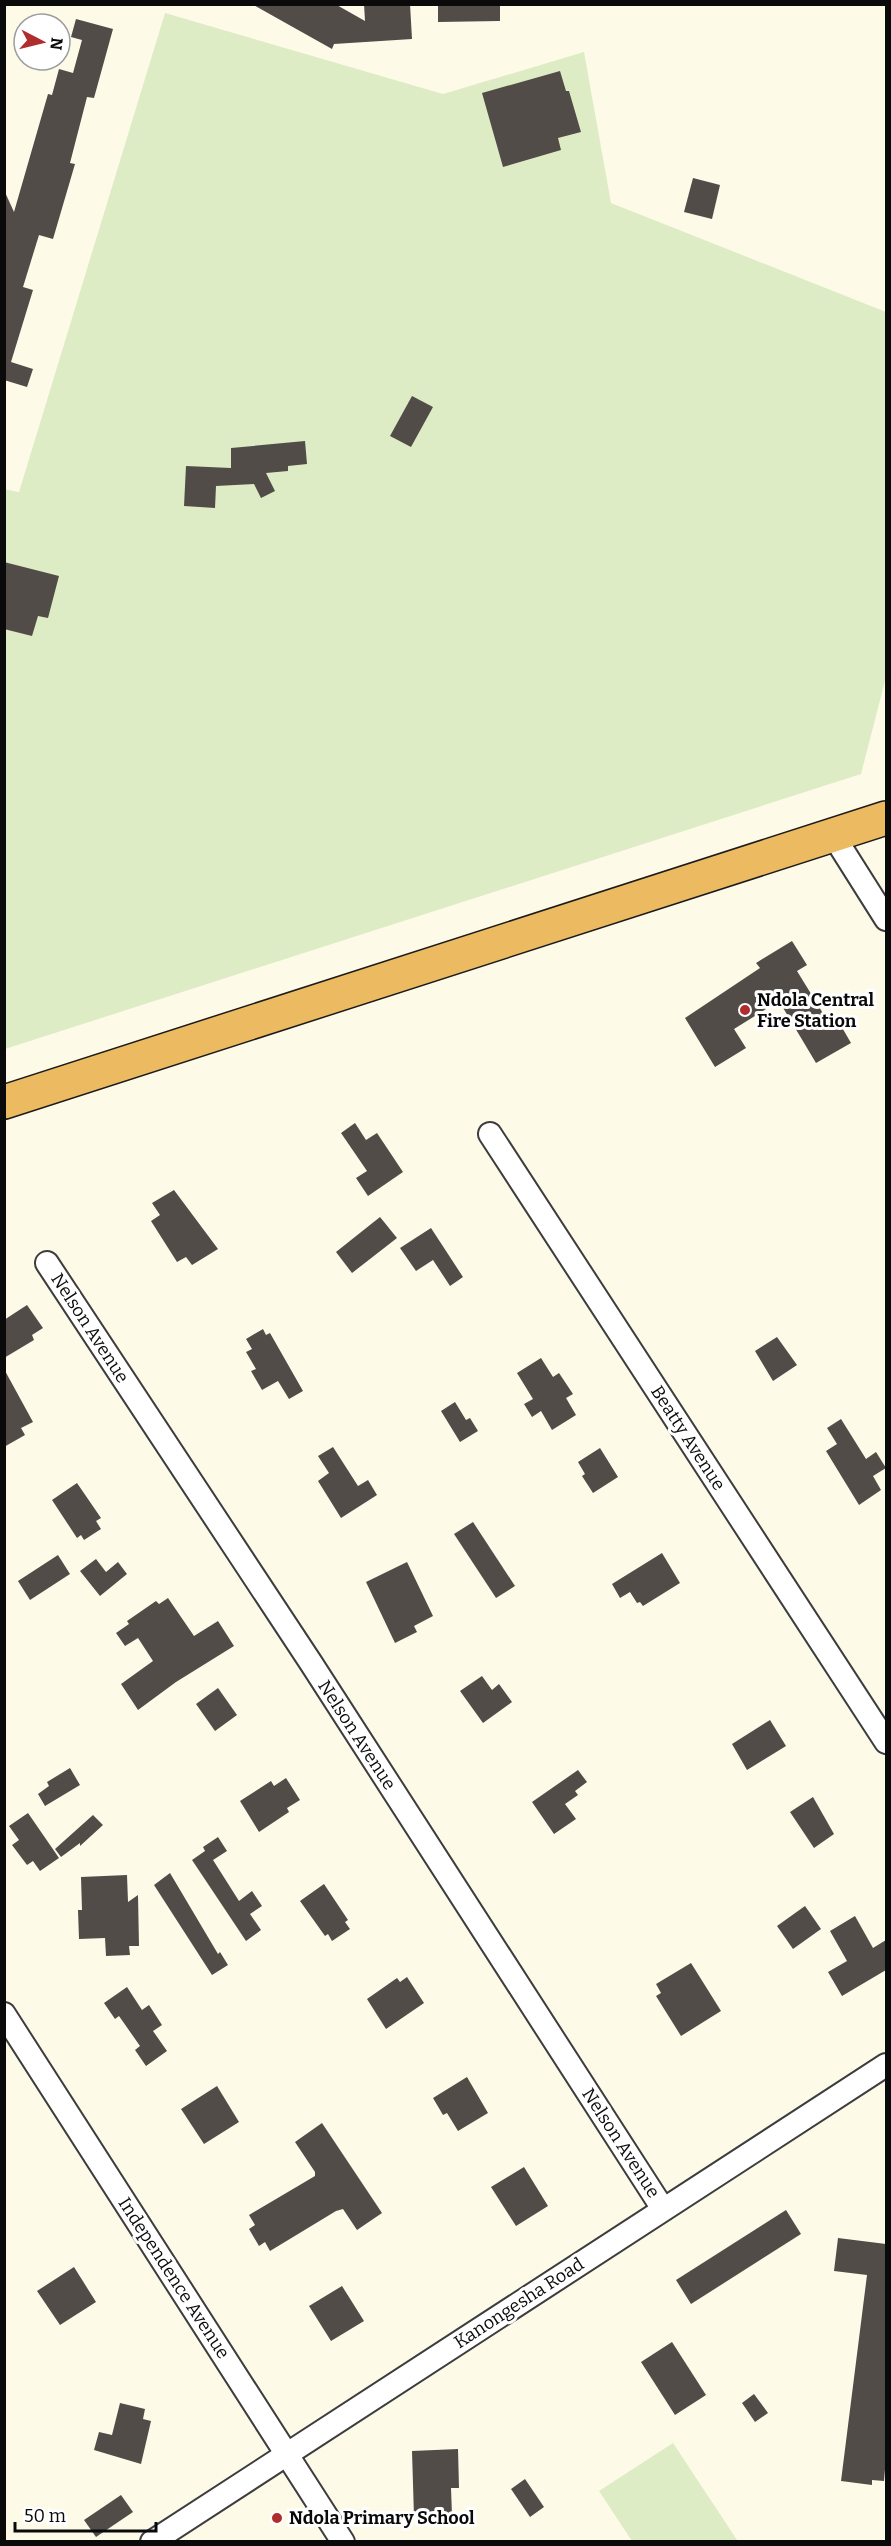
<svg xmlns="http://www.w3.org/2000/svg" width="891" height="2546" viewBox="0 0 891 2546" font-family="Bitter,serif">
<rect width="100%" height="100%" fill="#fefae8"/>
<g fill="#deecc6">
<path d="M165,13L443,94L584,52L611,203L886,312V677L861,774L5,1049L4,489L19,492Z"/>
<path d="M673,2443L737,2540L735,2541H632L599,2491Z"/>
</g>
<g fill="#514c47">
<path d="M252,4H335L365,21L364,4H410L412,39L334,44L332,49Z"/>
<path d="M438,4H500V21L438,22Z"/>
<path d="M76,19L113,29L94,98L87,97L70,163L75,164L53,239L39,235L23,287L33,290L11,362L33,369L27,387L4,380V190L14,212L48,94L52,95L59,69L73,73L82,40L71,37Z"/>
<path d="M560,71L566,91H569L581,132L558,138L561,150L503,167L482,93Z"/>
<path d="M693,178L720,185L712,219L684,212Z"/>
<path d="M412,396L433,407L411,447L390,436Z"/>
<path d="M305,441L307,464L288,466V471L266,473L275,491L261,498L254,484L216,486L215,508L184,506L186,466L231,468V448Z"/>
<path d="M4,562L59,576L48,618L38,616L32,636L4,629Z"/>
<path d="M792,941L807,965L797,971L832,1028L840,1024L851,1043L816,1063L779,1001L734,1029L746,1048L715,1067L685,1018L760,968L756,963Z"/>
<path d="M355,1123L366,1140L377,1133L403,1172L368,1196L356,1178L367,1171L341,1133Z"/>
<path d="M174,1190L218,1249L192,1265L186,1257L177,1262L151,1221L160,1215L152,1203Z"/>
<path d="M380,1217L397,1238L352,1273L336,1252Z"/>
<path d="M431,1228L463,1277L450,1286L433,1260L416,1271L400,1248Z"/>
<path d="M27,1305L43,1328L32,1335L34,1340L4,1358V1320Z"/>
<path d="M263,1329L266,1335L270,1333L303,1391L289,1399L278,1381L262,1390L251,1371L256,1369L246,1352L252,1349L246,1339Z"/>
<path d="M777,1337L797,1365L773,1381L755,1351Z"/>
<path d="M541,1358L553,1377L559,1373L573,1394L566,1398L576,1415L552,1430L541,1411L532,1417L524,1404L533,1399L517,1373Z"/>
<path d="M4,1369L33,1422L21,1428L25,1435L4,1447Z"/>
<path d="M455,1402L466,1420L470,1418L478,1431L460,1442L441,1411Z"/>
<path d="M841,1419L866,1459L876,1452L886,1468L873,1476L881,1490L859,1505L826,1451L837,1444L827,1428Z"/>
<path d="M333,1447L358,1486L368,1480L377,1495L341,1518L318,1481L329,1473L318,1456Z"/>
<path d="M600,1448L618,1477L593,1493L582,1476L585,1474L578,1462Z"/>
<path d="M77,1483L101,1518L96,1521L101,1529L84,1540L81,1535L77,1538L52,1500Z"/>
<path d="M473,1522L515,1586L496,1598L454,1534Z"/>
<path d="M662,1553L680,1583L643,1606L640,1602L637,1603L630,1592L620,1598L612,1584Z"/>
<path d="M58,1555L70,1574L30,1600L18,1581Z"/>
<path d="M96,1559L106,1572L118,1562L127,1574L100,1596L80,1571Z"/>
<path d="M407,1562L433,1616L414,1626L417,1632L395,1643L366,1582Z"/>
<path d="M168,1598L194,1636L218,1621L234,1646L176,1682L138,1710L121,1684L153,1661L138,1638L125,1646L116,1633L129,1624L127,1621L156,1601L159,1604Z"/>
<path d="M482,1676L492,1690L499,1684L512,1702L483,1723L460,1691Z"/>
<path d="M218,1688L237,1715L215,1731L196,1704Z"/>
<path d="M770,1720L786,1746L747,1770L732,1744Z"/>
<path d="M70,1768L80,1785L45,1806L38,1794L49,1786L47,1782Z"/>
<path d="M578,1770L587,1782L575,1791L578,1795L565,1804L576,1819L554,1834L532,1802Z"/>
<path d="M286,1778L300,1800L287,1808L289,1812L259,1832L240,1801L271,1781L274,1786Z"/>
<path d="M813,1797L834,1834L814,1848L790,1812Z"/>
<path d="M28,1813L59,1858L40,1871L33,1861L27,1865L12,1845L19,1840L9,1826Z"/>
<path d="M93,1815L103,1825L80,1846V1843L61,1857L55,1849Z"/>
<path d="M218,1837L227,1851L213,1860L239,1901L252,1891L262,1906L250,1914L261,1930L246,1941L192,1860L205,1851L203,1847Z"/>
<path d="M170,1873L218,1954L220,1952L228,1965L212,1975L154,1885Z"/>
<path d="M127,1875L128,1902L138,1895L139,1946H129L130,1955L106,1956L105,1938L79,1939L78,1910H82L81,1877Z"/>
<path d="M324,1884L348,1920L345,1922L350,1929L332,1941L328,1934L325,1936L300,1901Z"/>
<path d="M805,1906L821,1929L793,1949L777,1926Z"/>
<path d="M855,1916L873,1948L886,1940V1970L842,1996L828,1972L847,1961L830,1931Z"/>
<path d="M691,1963L721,2011L681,2036L656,1996L661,1993L656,1984Z"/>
<path d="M407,1977L424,2003L386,2029L367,1999L397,1978L400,1982Z"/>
<path d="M127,1987L142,2010L149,2005L162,2025L153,2031L167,2051L146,2066L135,2050L140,2046L119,2016L115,2019L104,2003Z"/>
<path d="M467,2077L488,2113L458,2131L447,2113L443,2115L433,2098Z"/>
<path d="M217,2086L239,2122L204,2144L181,2109Z"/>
<path d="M322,2123L382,2213L357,2230L343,2209L336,2211L270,2251L265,2242L259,2246L249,2229L255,2225L249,2215L315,2176V2172L295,2142Z"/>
<path d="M524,2167L548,2206L516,2226L491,2187Z"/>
<path d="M786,2210L801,2234L691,2304L676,2280Z"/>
<path d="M838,2238L886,2244V2458L884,2481L872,2480V2485L841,2481L867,2275L834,2271Z"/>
<path d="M74,2267L96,2302L60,2325L37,2291Z"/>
<path d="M342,2286L364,2321L331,2341L309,2306Z"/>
<path d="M672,2342L706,2395L675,2415L641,2362Z"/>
<path d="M754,2394L768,2413L755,2422L742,2403Z"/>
<path d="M120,2403L145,2409L143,2419L151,2421L141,2464L94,2450L99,2432L112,2435Z"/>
<path d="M458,2449L459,2488H451L452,2515L414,2517L412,2451Z"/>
<path d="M525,2479L544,2507L530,2517L511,2489Z"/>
<path d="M121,2495L133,2512L96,2537L84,2520Z"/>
</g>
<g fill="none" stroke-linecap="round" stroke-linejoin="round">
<g stroke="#3d3d3d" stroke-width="26">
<g id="minor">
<path d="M833,835L886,919"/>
<path d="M490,1134L886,1742"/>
<path d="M47,1263L311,1663L663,2209"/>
<path d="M4,2014L343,2542"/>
<path d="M152,2542L886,2065"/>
</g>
</g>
<g stroke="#1b1b1b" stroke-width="36">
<path id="trunk" d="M4,1102L886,818"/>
</g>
<use href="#minor" stroke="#fff" stroke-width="22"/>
<use href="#trunk" stroke="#ecba60" stroke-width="33"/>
</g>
<g fill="#af2d2d" stroke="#fff" stroke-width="2">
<circle cx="745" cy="1010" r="6"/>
<circle cx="277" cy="2518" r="6"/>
</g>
<g text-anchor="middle" stroke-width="6" stroke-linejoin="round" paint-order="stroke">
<g font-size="18" font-weight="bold" fill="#0a0a0a" stroke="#fff" text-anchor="start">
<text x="757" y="1006">Ndola Central<tspan x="757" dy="21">Fire Station</tspan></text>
<text x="289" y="2524">Ndola Primary School</text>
</g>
<g font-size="18" fill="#0a0a0a" stroke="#fff">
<text transform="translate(90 1328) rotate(57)" y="6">Nelson Avenue</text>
<text transform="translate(688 1438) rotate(57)" y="6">Beatty Avenue</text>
<text transform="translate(357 1735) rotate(57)" y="6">Nelson Avenue</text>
<text transform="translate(621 2143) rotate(57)" y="6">Nelson Avenue</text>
<text transform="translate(174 2278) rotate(57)" y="6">Independence Avenue</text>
<text transform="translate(519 2303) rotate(-33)" y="6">Kanongesha Road</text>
</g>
</g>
<rect width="891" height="2546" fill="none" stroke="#0a0a0a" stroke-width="12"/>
<g transform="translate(42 42) rotate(97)"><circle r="28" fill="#ffffff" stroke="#9d9d9d" stroke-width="1.5"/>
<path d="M0-4.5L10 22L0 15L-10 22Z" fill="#af2d2d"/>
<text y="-9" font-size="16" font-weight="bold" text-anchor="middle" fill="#0a0a0a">N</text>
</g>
<path d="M15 2522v9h141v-9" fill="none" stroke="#0a0a0a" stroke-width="3"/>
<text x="24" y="2522" font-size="18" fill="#0a0a0a" stroke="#ffffff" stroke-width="4.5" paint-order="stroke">50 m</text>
</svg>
